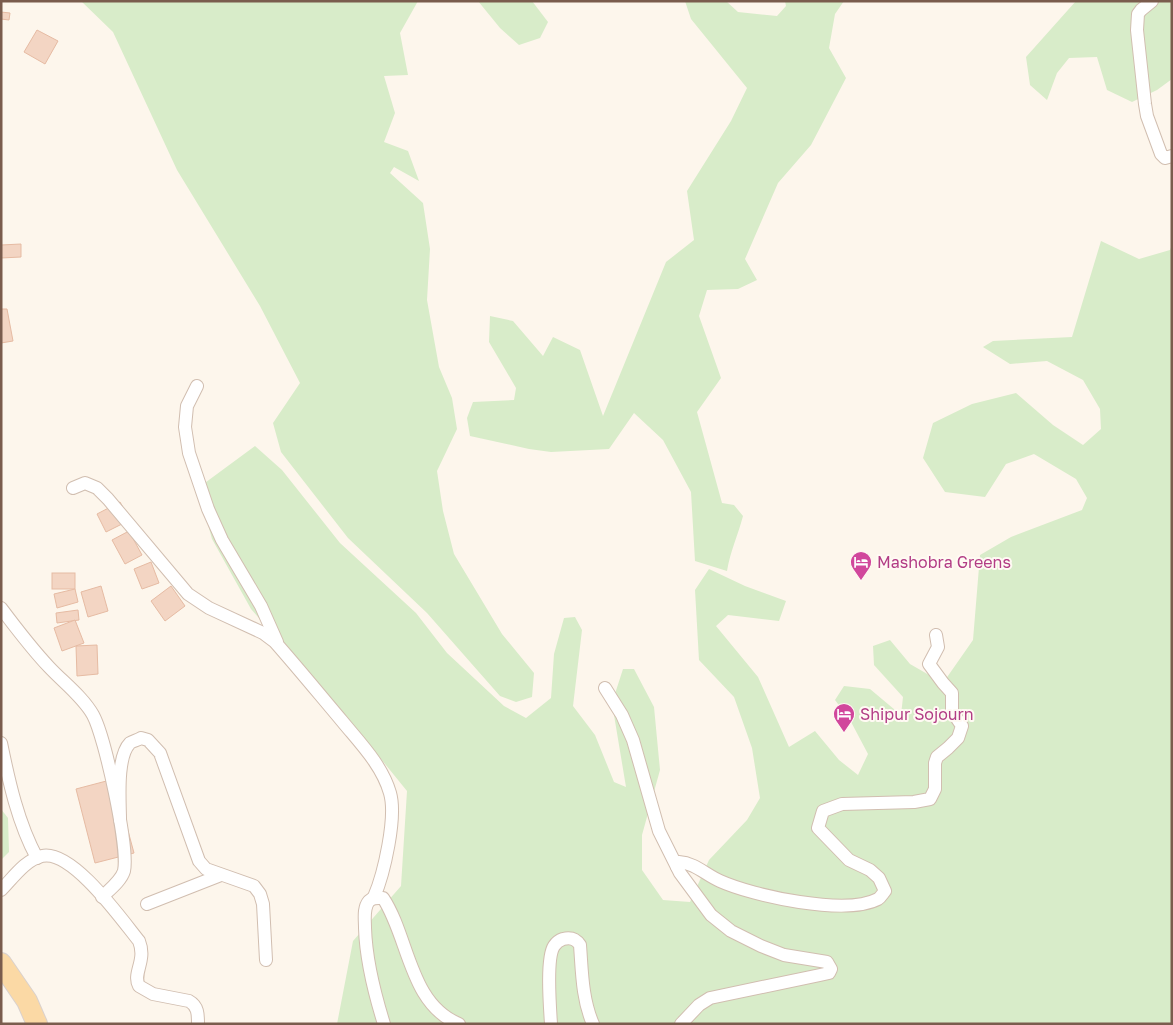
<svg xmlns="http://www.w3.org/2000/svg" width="1173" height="1025" viewBox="0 0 1173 1025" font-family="'Golos Text',sans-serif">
<rect width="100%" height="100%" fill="#fdf6ec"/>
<g fill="#d8ecc9">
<path d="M81,1H418L400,33L408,75L384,76L395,113L384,142L408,151L419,181L394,167L390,173L423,203L430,249L427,300L439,367L452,398L457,429L437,471L443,511L454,554L502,634L534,673L532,697L516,702L500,696L427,613L348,538L281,452L273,423L300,383L260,306L177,170L113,32Z"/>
<path d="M478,1H532L548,22L540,38L519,45L500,28Z"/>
<path d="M685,1H726L738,12L777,16L786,6L785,1H844L835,14L829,48L846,78L811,145L778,183L745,259L757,280L738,289L707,290L699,316L721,378L697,412L722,503L734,505L743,516C738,535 730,552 727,571L695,561L691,492L663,440L634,413L609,449L551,452L529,449L470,436L467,418L473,402L514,400L516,388L489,342L490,316L513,321L543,356L553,337L580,350L603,416L666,262L694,240L687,191L731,121L747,88L691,19Z"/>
<path d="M1076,1H1172V79L1157,90L1132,102L1107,90L1097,57L1069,58L1057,73L1047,100L1030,85L1026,57Z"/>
<path d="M1101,241L1139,259L1170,250L1172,245V1024H337L353,941L401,886L407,791L346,716L251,609L212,539L198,488L255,446L282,470L340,543L416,613L447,653L504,706L526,718L551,698L554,654L564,618L575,617L582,630L573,706L595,735L614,782L626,787L612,703L623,669H634L654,707L660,770L642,835V870L663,900L690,902L709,860L747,820L760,798L752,748L734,697L699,660L695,590L709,569L745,586L786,601L779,621L728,615L716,626L758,677L789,747L815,731L839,760L858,775L868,754L850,720L835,700L844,686L870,689L901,715L903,697L874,665L873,646L890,640L910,664L943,683L973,640L980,555L1011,537L1082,510L1087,498L1076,479L1034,454L1006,464L985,497L945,492L923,458L933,423L972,404L1016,393L1053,425L1083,445L1101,429L1100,409L1083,380L1047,361L1010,364L983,347L993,341L1072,337Z"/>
<path d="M1,809L8,818L9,852L1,860Z"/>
</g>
<g fill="#f3d5c3" stroke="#e6bba3">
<path d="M1,12L10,13L9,20L1,19Z"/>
<path d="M37,30L58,41L45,64L24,52Z"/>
<path d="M21,244V257L1,258V245Z"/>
<path d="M1,309H7L13,341L1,343Z"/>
<path d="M120,502L130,520L106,532L97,514Z"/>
<path d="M129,531L142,555L125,564L112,540Z"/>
<path d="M151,562L159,583L142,589L134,569Z"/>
<rect x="52" y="573" width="23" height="16"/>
<path d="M101,586L108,611L88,617L81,592Z"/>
<path d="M171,586L185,606L165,621L151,601Z"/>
<path d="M75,589L78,602L57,608L54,594Z"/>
<path d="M78,610L79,620L57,623L56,613Z"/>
<path d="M75,620L84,643L62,651L54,628Z"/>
<path d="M97,645L98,674L77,676L76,646Z"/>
<path d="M114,779L134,853L95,863L76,789Z"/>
</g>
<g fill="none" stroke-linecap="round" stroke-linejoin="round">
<g stroke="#d1beb0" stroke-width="14">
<g id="street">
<path d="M1152,1L1141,10L1138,14L1137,30L1145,104L1147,116L1161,154L1165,158L1172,156"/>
<path d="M197,386L187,406L185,427L189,453L208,509L222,540L261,606L277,642"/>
<path d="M73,488L85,483L97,488L108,499L188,594L209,608L263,633L275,642C298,668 320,695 342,721C360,743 382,765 390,793C397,817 384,874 374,897"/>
<path d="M1,608C16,628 32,649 49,667C63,682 83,697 93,715C105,737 129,848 124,871C121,881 109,890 102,897"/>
<path d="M605,688L622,715L633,740L659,831L680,873L711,915L731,931L761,946L784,955L827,962L831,969L829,973L820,975L710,998L699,1005L681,1024"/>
<path d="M1,743C9,782 18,823 37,858"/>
<path d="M120,820C120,802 116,757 130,743C133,741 138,740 141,738L148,740L160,753L199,861L206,869L254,886L260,894L263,904L266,960"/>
<path d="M677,867L679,862C695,863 706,875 720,881C753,896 846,916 878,899C881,897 883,893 885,891L879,878L870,870L849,860L818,828L823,811L842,804L914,802L930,799L935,789V763L937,757L948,748L958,738L962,726L952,711V693L943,683L929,664L938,647L936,635"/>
<path d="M1,890C13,878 25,860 42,856C72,849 122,920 139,941C147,961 132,973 139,986L153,994L189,1001C198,1006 198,1014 198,1024"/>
<path d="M147,904L221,875"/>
<path d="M384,1024C374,992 366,961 365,928C365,919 363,908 369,901C373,897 378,898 383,898C409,937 409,1004 459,1024"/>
<path d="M551,1024C550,1008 546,958 554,946C556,943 560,940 563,939C571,937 576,939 580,945C582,971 582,999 593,1024"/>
</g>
</g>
<g stroke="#dad1cd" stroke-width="22">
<path id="primary" d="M1,963L27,1001L37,1024"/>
</g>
<use href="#street" stroke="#fff" stroke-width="12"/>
<use href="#primary" stroke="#fbd9a5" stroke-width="20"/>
</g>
<defs>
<g id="hotel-pin" transform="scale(1.125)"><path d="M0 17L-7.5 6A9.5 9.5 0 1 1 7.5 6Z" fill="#d1479c" stroke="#fffaf3"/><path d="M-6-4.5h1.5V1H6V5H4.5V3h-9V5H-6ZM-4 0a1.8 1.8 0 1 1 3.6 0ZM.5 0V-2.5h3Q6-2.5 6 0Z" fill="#fff"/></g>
</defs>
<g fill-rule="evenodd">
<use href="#hotel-pin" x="861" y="562"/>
<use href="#hotel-pin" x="844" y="714"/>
</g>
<g text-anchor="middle" stroke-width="4" stroke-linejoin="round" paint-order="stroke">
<g font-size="16" fill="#b23c85" stroke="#fffaf3" text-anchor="start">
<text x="877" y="568">Mashobra Greens</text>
<text x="860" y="720">Shipur Sojourn</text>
</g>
</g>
<rect width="1173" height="1025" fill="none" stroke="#7a5c4d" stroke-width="5"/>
</svg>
